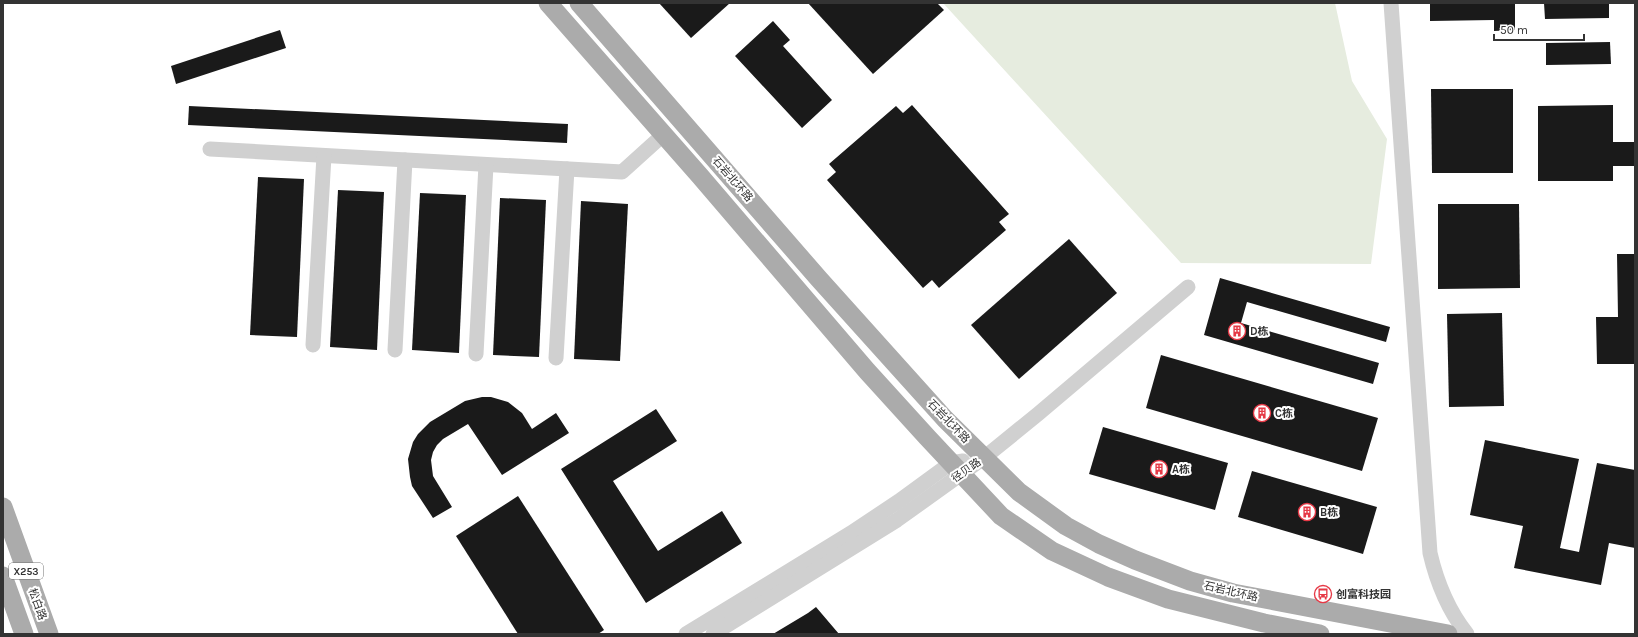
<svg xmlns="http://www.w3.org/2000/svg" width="1638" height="637" viewBox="0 0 1638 637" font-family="Karla,'Noto Sans SC',sans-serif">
<rect width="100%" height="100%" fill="#fff"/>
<path fill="#e6ecdf" d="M943,3H1335L1352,81L1387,139L1371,264L1181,263Z"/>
<g fill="#1a1a1a">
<path d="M659,3H730L691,38Z"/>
<path d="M808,3H937L944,10L873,74Z"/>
<path d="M1430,3H1515V30L1494,31V20L1430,21Z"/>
<path d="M1544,3H1609V18L1545,19Z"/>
<path d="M773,21L790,40L783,46L832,100L802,128L735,56Z"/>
<path d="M280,30L286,48L176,84L171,66Z"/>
<path d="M1610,42L1611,64L1546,65V43Z"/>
<path d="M1431,89H1513V173H1432Z"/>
<path d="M912,105L1009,214L999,222L1006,230L939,288L932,280L923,288L827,180L836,172L829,164L896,106L903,113Z"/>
<path d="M1613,105V142H1635V166H1613V181H1538V106Z"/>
<path d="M189,106L568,124L567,143L188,125Z"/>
<path d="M258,177L304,179L297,337L250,335Z"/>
<path d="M338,190L384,192L377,350L330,347Z"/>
<path d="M420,193L466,195L459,353L412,350Z"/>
<path d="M500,198L546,200L539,357L493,355Z"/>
<path d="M581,201L628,204L620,361L574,359Z"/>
<path d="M1438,204H1519L1520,288L1438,289Z"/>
<path d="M1069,239L1117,293L1019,379L971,325Z"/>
<path d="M1617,254H1635V364H1597L1596,317H1618Z"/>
<path d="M1220,278L1390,327L1386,342L1247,302L1241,323L1379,363L1373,384L1204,335Z"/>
<path d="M1502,313L1504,406L1449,407L1447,314Z"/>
<path d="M1161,355L1378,418L1362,471L1146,408Z"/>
<path d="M482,397H491L508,402L522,413L532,429L556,413L569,433L502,475L468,424L443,439L437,445L433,452L431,460L433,476L452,507L433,518L412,486L410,477L408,459L413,442L418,434L430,422L465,401Z"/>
<path d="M656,409L677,441L613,481L658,551L722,511L742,543L646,603L561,469Z"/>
<path d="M1103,427L1228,463L1215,510L1089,474Z"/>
<path d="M1485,440L1579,459L1560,548L1579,552L1597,463L1635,470V548L1609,543L1601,585L1514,568L1523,526L1470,515Z"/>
<path d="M1252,471L1377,507L1363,554L1238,517Z"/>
<path d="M518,496L604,630L598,634H518L456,536Z"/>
<path d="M816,607L839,634H773L808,613Z"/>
</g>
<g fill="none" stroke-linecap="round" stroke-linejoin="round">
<g stroke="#d0d0d0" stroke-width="15">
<path d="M1391,3L1430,553C1437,583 1448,610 1467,634"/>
<path d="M210,149L622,172L663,135"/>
<path d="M313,345L324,156"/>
<path d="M395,350L405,160"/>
<path d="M476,354L486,165"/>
<path d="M556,358L567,169"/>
<path d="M686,634L851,533L899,501L951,463L963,461"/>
<path d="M713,634L897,520L985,457L1038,414L1188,287"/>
</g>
<g stroke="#ababab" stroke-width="19">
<path d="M548,3L700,176L867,371L927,437L1001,516L1052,551L1108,577L1168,599L1264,623L1320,634"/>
<path d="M579,3L819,279L945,419L1019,492L1066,526L1099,544L1135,560L1190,581L1233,593L1448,634"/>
<path d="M3,507L49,634"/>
<path d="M3,576L24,634"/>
</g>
</g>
<defs>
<g id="building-ring" transform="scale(0.9)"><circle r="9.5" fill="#fff" stroke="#e63946" stroke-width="1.5"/><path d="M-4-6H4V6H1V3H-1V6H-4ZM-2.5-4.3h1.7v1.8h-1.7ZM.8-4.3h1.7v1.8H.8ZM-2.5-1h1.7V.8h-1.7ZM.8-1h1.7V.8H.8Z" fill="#e63946"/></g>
<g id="bus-ring" transform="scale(0.9)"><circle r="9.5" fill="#fff" stroke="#e63946" stroke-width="1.5"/><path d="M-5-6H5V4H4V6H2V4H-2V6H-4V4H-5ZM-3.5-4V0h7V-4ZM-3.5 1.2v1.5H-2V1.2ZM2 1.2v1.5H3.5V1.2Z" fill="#e63946"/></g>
</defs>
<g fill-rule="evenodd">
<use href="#building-ring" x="1237" y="331"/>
<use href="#building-ring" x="1262" y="413"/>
<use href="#building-ring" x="1159" y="469"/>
<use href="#building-ring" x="1307" y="512"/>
<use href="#bus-ring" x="1323" y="594"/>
</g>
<g text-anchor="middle" stroke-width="4" stroke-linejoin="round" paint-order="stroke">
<rect fill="#fff" stroke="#707070" stroke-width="1" x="9" y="563" width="34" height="16" rx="3"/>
<g font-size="10" font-weight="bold" fill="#333">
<text x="26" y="575">X253</text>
</g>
<g font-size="11" fill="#333" stroke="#fff">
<text transform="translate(733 179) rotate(49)" y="4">石岩北环路</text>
<text transform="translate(949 421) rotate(46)" y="4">石岩北环路</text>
<text transform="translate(966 470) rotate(-35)" y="4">径贝路</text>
<text transform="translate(1231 591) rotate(13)" y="4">石岩北环路</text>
<text transform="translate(38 604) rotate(70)" y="4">松白路</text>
</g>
<g font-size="11" font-weight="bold" fill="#333" stroke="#fff" text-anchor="start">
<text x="1250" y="335">D栋</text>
<text x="1275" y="417">C栋</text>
<text x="1172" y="473">A栋</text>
<text x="1320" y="516">B栋</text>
<text x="1336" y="598">创富科技园</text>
</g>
</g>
<rect width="1638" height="637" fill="none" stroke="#333333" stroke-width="8"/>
<path d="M1494 34v6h90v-6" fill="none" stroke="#333333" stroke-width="2"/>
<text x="1500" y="34" font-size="12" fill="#333333" stroke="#ffffff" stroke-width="3" paint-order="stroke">50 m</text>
</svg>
